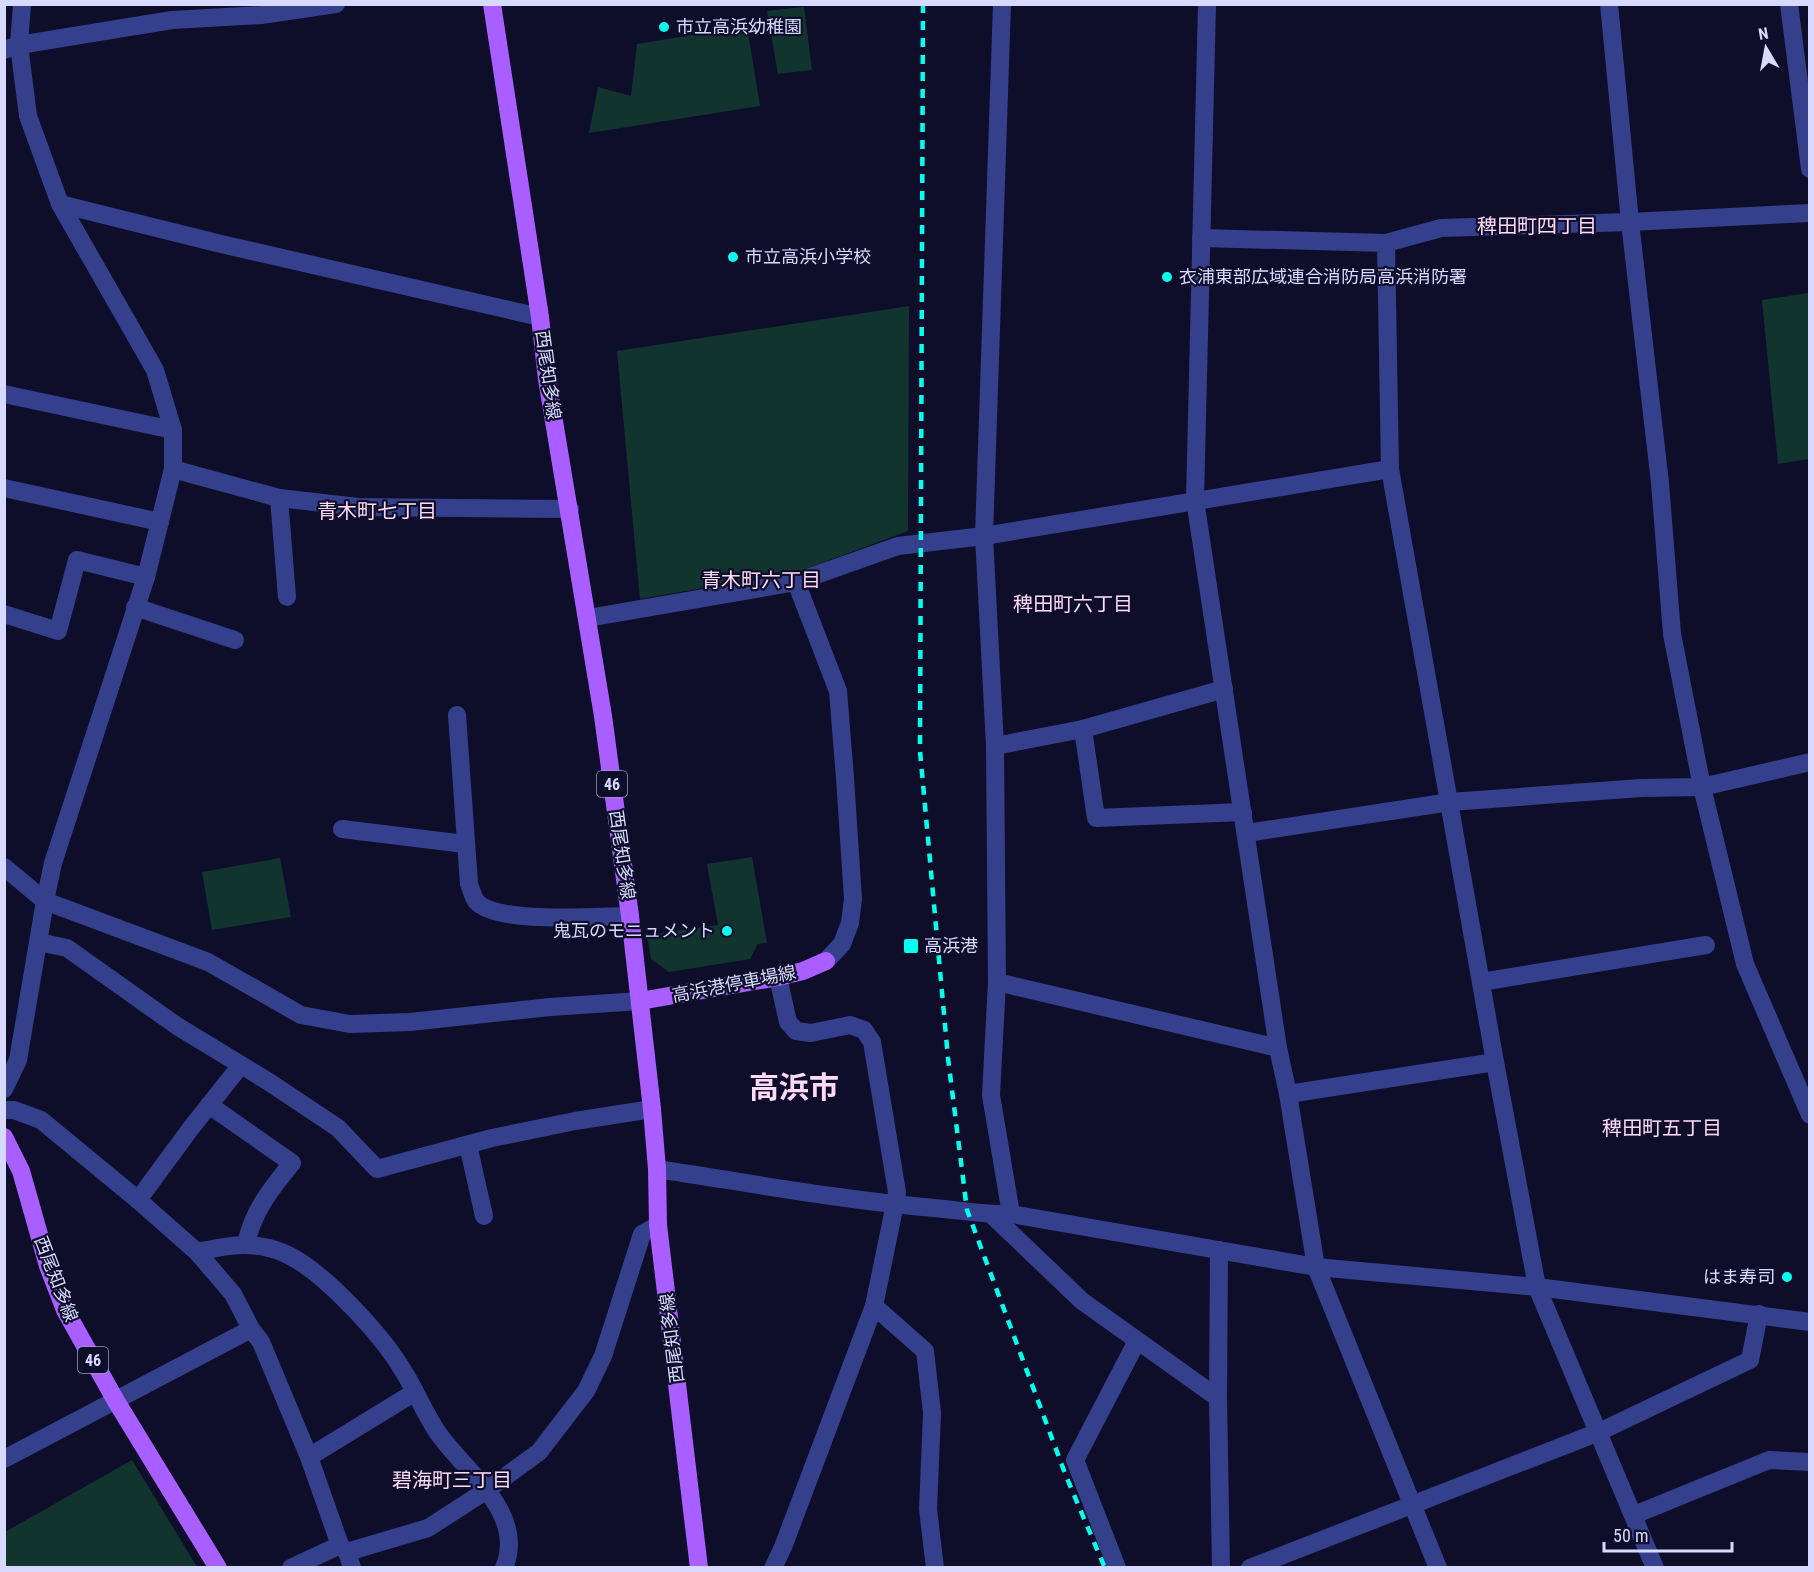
<svg xmlns="http://www.w3.org/2000/svg" width="1814" height="1572" viewBox="0 0 1814 1572" font-family="'Roboto Condensed','Noto Sans JP',sans-serif">
<rect width="100%" height="100%" fill="#0e0e2a"/>
<g fill="#11352e">
<path d="M804,7L812,70L778,74L767,11Z"/>
<path d="M747,26L760,106L589,133L598,87L631,96L637,44Z"/>
<path d="M1809,293V459L1778,464L1762,300Z"/>
<path d="M909,306L908,531L800,571L640,599L617,351Z"/>
<path d="M752,857L767,943L758,944L750,959L669,972L651,959L647,935L718,925L707,864Z"/>
<path d="M280,858L291,917L212,930L202,872Z"/>
<path d="M132,1460L197,1567H5V1532Z"/>
</g>
<g fill="none" stroke-linecap="round" stroke-linejoin="round">
<g stroke="#35408d" stroke-width="18">
<path d="M1002,4L984,536L995,746L997,982L991,1095L1011,1214"/>
<path d="M1207,4L1195,500L1278,1048L1288,1094L1316,1267L1438,1568"/>
<path d="M1609,4L1630,222L1660,483L1672,634L1702,787L1745,964L1810,1115"/>
<path d="M1789,4L1810,169"/>
<path d="M4,50L19,45L172,20L261,15L336,4"/>
<path d="M60,204L217,243L540,317"/>
<path d="M1201,238L1386,243L1390,469L1495,1062L1537,1287L1655,1568"/>
<path d="M1386,243L1441,228L1630,222L1810,213"/>
<path d="M4,394L173,430"/>
<path d="M173,469L279,498L358,507L570,509"/>
<path d="M4,488L160,522"/>
<path d="M279,498L287,597"/>
<path d="M796,582L838,691L845,778L853,899L850,923L842,944L826,961"/>
<path d="M135,607L235,640"/>
<path d="M4,614L58,631L77,560L146,577"/>
<path d="M588,618L796,582L898,546L984,536L1390,469"/>
<path d="M457,715L469,884C471,889 473,897 476,901C496,925 599,916 630,916"/>
<path d="M1083,729L1096,818L1243,812"/>
<path d="M995,746L1083,729L1224,689"/>
<path d="M342,829L465,844"/>
<path d="M1247,833L1450,802L1641,788L1702,787L1810,762"/>
<path d="M4,867L45,901L208,962L301,1015L350,1024L410,1022L550,1007L640,1001"/>
<path d="M39,942L67,948L177,1026L269,1082L338,1128L377,1169L492,1138L575,1121L652,1109"/>
<path d="M997,982L1278,1048"/>
<path d="M1481,982L1706,945"/>
<path d="M4,1089L18,1060L45,901L53,863L146,577L173,469V430L155,370L60,204L28,116L19,45L22,4"/>
<path d="M1288,1094L1495,1062"/>
<path d="M209,1105L292,1163C271,1189 253,1211 246,1244"/>
<path d="M4,1110H14L41,1120L138,1200L197,1252L233,1294L251,1329L261,1342L309,1457L340,1545L347,1552L352,1568"/>
<path d="M468,1145L484,1216"/>
<path d="M657,1169C749,1183 841,1200 934,1208C959,1210 985,1215 1011,1214L1316,1267L1537,1287L1810,1322"/>
<path d="M138,1200L191,1128L241,1065"/>
<path d="M992,1215L1082,1301L1218,1398"/>
<path d="M1219,1250L1218,1398L1221,1568"/>
<path d="M197,1252C229,1245 255,1240 286,1254C323,1271 381,1334 402,1369C415,1389 424,1412 438,1433C465,1472 527,1513 504,1568"/>
<path d="M874,1306L925,1351L932,1413L928,1509L935,1568"/>
<path d="M309,1457L415,1392"/>
<path d="M4,1459L251,1329"/>
<path d="M1634,1515L1769,1460L1810,1462"/>
<path d="M347,1552L428,1528L487,1490L539,1452L586,1391L603,1356L642,1234L658,1225"/>
<path d="M291,1568L340,1545"/>
<path d="M773,1568L783,1547L874,1306L895,1204L897,1192L872,1042L864,1030L850,1025L811,1033L796,1031L788,1022L778,977"/>
<path d="M1117,1568L1075,1460L1137,1341"/>
<path d="M1250,1568L1599,1432L1750,1360L1759,1314"/>
</g>
<g stroke="#a95fff" stroke-width="18">
<path d="M492,4L540,317L547,379L603,716L630,916L652,1109L657,1169L658,1225L699,1568"/>
<path d="M640,1001L778,977L803,971L826,961"/>
<path d="M4,1137L21,1171L48,1266L65,1310L116,1401L218,1568"/>
</g>
<path stroke="#04ffef" stroke-width="4.5" stroke-dasharray="9 8" stroke-linecap="butt" d="M923,4L920,751L948,1058L967,1210L1066,1476L1105,1568"/>
</g>
<g fill="#04ffef" stroke="#0e0e2a" stroke-width="2">
<circle cx="664" cy="27" r="6"/>
<circle cx="733" cy="257" r="6"/>
<circle cx="1167" cy="277" r="6"/>
<circle cx="727" cy="931" r="6"/>
<rect x="903" y="938" width="16" height="16" rx="3"/>
<circle cx="1787" cy="1277" r="6"/>
</g>
<g text-anchor="middle" stroke-width="4.5" stroke-linejoin="round" paint-order="stroke">
<g fill="#0e0e2a" stroke="#9b9cbf" stroke-width="1.5">
<rect x="597" y="771" width="30" height="26" rx="4.5"/>
<rect x="78" y="1347" width="30" height="26" rx="4.5"/>
</g>
<g font-size="16" font-weight="bold" fill="#d8d9ff">
<text x="612" y="790">46</text>
<text x="93" y="1366">46</text>
</g>
<g font-size="18" fill="#d8d9ff" stroke="#0e0e2a" text-anchor="start">
<text x="676" y="33">市立高浜幼稚園</text>
<text x="745" y="263">市立高浜小学校</text>
<text x="1179" y="283">衣浦東部広域連合消防局高浜消防署</text>
<text x="715" y="937" text-anchor="end">鬼瓦のモニュメント</text>
<text x="924" y="952">高浜港</text>
<text x="1775" y="1283" text-anchor="end">はま寿司</text>
</g>
<g font-size="18" fill="#d8d9ff" stroke="#0e0e2a">
<text transform="translate(548 375) rotate(82)" y="6">西尾知多線</text>
<text transform="translate(622 855) rotate(82)" y="6">西尾知多線</text>
<text transform="translate(734 984) rotate(-11)" y="6">高浜港停車場線</text>
<text transform="translate(56 1279) rotate(69)" y="6">西尾知多線</text>
<text transform="translate(672 1338) rotate(-97)" y="6">西尾知多線</text>
</g>
<g font-size="20" fill="#ffdaf7" stroke="#0e0e2a">
<text x="1537" y="233">稗田町四丁目</text>
<text x="377" y="518">青木町七丁目</text>
<text x="761" y="587">青木町六丁目</text>
<text x="1073" y="611">稗田町六丁目</text>
<text x="1662" y="1135">稗田町五丁目</text>
<text x="452" y="1487">碧海町三丁目</text>
</g>
<g font-size="30" font-weight="bold" fill="#ffdaf7" stroke="#0e0e2a">
<text x="794" y="1098">高浜市</text>
</g>
</g>
<rect width="1814" height="1572" fill="none" stroke="#d8d9ff" stroke-width="12"/>
<g transform="translate(1766 48) rotate(350)" stroke="#0e0e2a" stroke-width="4.5" paint-order="stroke">
<path d="M0-4.5L10 22L0 15L-10 22Z" fill="#d8d9ff"/>
<text y="-9" font-size="16" font-weight="bold" text-anchor="middle" fill="#d8d9ff">N</text>
</g>
<path d="M1604 1542v9h128v-9" fill="none" stroke="#d8d9ff" stroke-width="3"/>
<text x="1613" y="1542" font-size="18" fill="#d8d9ff" stroke="#0e0e2a" stroke-width="4.5" paint-order="stroke">50 m</text>
</svg>
